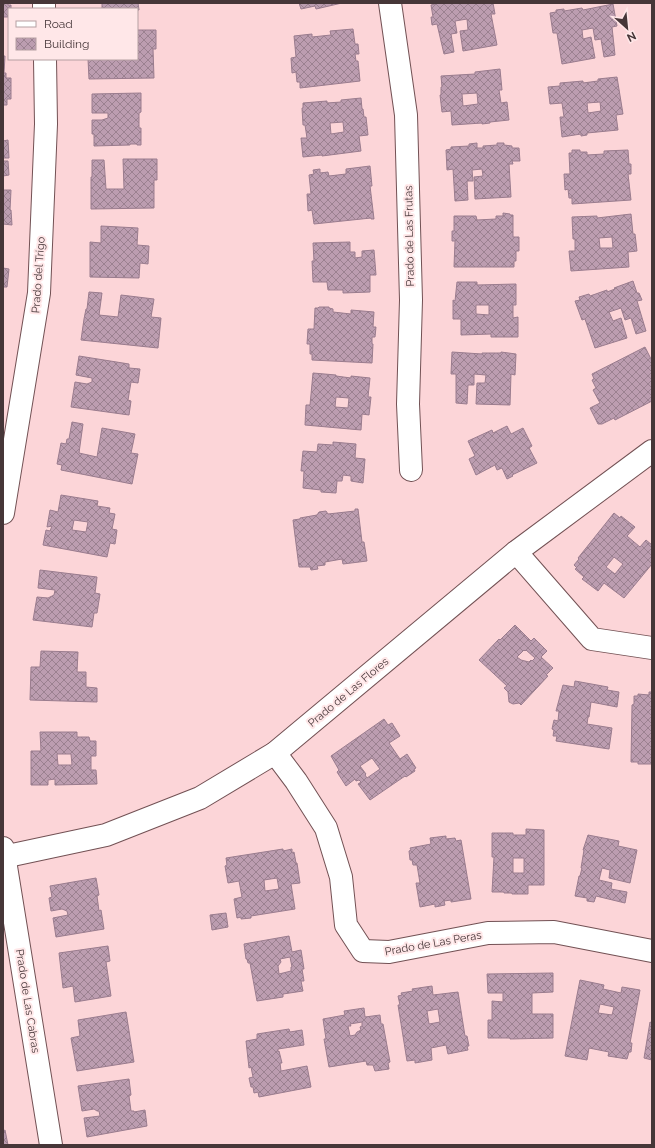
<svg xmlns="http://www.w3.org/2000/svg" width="655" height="1148" viewBox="0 0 655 1148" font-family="Raleway,sans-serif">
<defs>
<pattern id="building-cross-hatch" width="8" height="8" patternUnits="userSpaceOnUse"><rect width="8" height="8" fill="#bc9db0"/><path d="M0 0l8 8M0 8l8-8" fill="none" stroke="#9b8190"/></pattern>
</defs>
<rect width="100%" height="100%" fill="#fcd5d8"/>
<g fill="url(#building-cross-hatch)" stroke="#9a7c8e" fill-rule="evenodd">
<path d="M3,3H8V5H11V9H9V17H3Z"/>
<path d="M102,3H138L139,10L102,9Z"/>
<path d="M299,3H342L316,9L315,6L301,9Z"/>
<path d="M439,3H493L495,14H491L497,45L463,51L460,31L468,30L467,19L455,21L457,33L451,34L454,52L444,54L437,24L432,25L431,17H433L431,5Z"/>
<path d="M613,4L617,26L612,27L615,55L604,57L601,39L595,40L593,28L582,30L583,39L591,37L595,58L562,64L557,33H553L550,13L556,12V10L564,9V11L582,8L583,10Z"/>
<path d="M353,29L355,44H358L359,54H355L356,61H358L360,81L300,88V82H297L296,72L292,73L291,58L296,57L294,36L312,34V37L331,35L330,31Z"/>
<path d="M137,30H156V49H153L154,78L89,79L88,59H137Z"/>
<path d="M3,56H5L4,73H6V78H11V99H7V105H3Z"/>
<path d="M500,69L502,90H499L501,103L507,102L509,120L490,122V123L482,124V123L452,125L451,111L442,112L440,95H441V87H442L441,76L475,74V72ZM477,93L478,104L463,106L462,94Z"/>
<path d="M617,77L623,114L616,115L618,130L587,133V135L581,136V134L562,137L560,117H564L562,103L550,104L548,87L560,86V83L583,81V83L598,81V79ZM600,102L601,111L588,113L587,103Z"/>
<path d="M141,93V112L139,113V128H141V145H137V144H130V145L94,146V134H92V120H102L108,118V113H92V94Z"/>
<path d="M361,98L362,109H363L364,117H366L368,135L359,136L361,151L322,156V155L303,157L301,138H307L305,125H303L302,108H303V103L327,101V103L341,102V100ZM343,122L344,132L331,134L330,123Z"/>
<path d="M8,140L9,158H3V161H8L9,175L3,176V141Z"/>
<path d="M477,143V148H483V146L497,145V143H504V145L512,146V148H519L520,161H512L513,164H509L511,197L475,199L474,177L483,176L482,169L472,170L473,181H467L468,200L455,201L453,169L447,170L446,150L451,149V147L469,146V144Z"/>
<path d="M572,150H580V152H587V155L604,154V151L628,150L629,164H631V174H628L631,200L572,204V198H569L568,189L565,190L564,174H570L569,153H572Z"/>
<path d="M123,159H157V180H154V208L91,209V177H92V160H104L106,189H124Z"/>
<path d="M370,166L372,186H370L374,219H371V218L314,224L312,210L308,211L307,194H311L309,175L314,174L313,170L320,169V173L328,172L329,176L346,174V169Z"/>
<path d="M3,190H11L10,210H11L12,225L3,224Z"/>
<path d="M503,213L510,214V215H513V237H519V251H516V261H514V267H454L455,241H452V231H454V216H476L477,220L496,219V216H503Z"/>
<path d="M631,214L633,234H635L637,251L628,252L629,267L571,271L569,251H575V239H573L572,217L597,216V218ZM612,237L613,248H600L599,238Z"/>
<path d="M101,226L138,228L137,245L149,246L148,264L140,263L139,278L90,277V242L101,243Z"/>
<path d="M350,242V252H355V258L362,257V251L374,250L376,275H370V292L343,293V290H328L327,282H313L312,261H314L313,243Z"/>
<path d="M3,268L9,269L7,287H3Z"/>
<path d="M633,281L637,293H639L642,300L637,301L646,331L636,334L631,318L625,320L621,308L609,312L613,321L621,318L627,338L595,348L585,319L582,320L575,301L580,300L579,297L589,294L590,296L607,290V292L615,289L614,288Z"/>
<path d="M457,282H477V285L516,284V305H513V318L518,317V337H491V334L461,335V319H453V300L455,301ZM476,305H489V315L476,314Z"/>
<path d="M89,292L102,293L99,315L118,317L121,295L154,299L151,317L161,318L158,348L81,340L84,319L86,309H87Z"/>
<path d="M319,307H329V308L333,309V312L351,314V310L374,312L373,327H376L375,337H372V344H373L372,363L312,360V354H310V344H307L308,329H314L315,308H318Z"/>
<path d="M645,347L652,361V401L615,420L614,418L602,424H598L590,408L600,403L593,390L596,388L592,380L594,379L592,374Z"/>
<path d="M452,352L482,354V353H501V352L516,354L515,375L511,374L510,405L476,404L477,383H485L486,375L474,374V385H468L467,404L456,403V374H451Z"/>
<path d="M79,356L129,364V368L140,369L138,383L131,382L128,400L131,401L129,415L71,407L75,382L87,384L92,382V378L76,375Z"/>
<path d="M313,373L336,375V376L351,378V376L370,378L368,397H371L369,415L362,414L361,430L305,425L306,405H310ZM336,397L349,398L348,408L335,407Z"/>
<path d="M72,422L83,424L79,453L97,457L102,428L135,434L131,453L138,454L132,484L61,470L62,465L57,464L61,443L66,444L67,439H69Z"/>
<path d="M507,426L511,434L523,428L532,446L529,448L537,463L512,475L513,476L507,479L502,468L497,470L495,465L476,475L469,459L475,456L468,441L492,430L493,433Z"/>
<path d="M333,442L356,444L355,458L365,459L363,483L351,481V476L343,475L342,481H337L336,493L321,492V490L303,488L304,471H301L303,451L317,452L318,444L333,445Z"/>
<path d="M61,495L98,501L97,506L110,508L109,513L115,514L112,529L117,530L115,544L110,543L107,557L43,545L46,530L50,531L52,526L47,527L50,510L58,512ZM74,520L88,522L86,532L72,530Z"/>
<path d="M355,509H358L362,542H364L367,561L343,564L342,559L325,562V565L317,566L318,569L311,570L310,567H299L293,520L300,519V518L317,515L319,512L326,511L328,514L355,511Z"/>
<path d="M614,513L620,518L621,516L635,527L627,536L640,547L646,540L652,545V564L624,598L604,583L598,591L582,579L584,577L575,569L577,568L574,565L579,559L578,558ZM614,557L623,564L615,574L606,567Z"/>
<path d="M40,570L97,577L95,593L100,594L97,613H94L92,627L33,620L37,597L48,598L54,595L55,590L38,588Z"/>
<path d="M515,625L531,641L534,638L547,651L541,657L553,668L546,675L548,676L521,705L519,703L513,704L509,702L508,692L504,688L507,686L479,660L499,639L500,640ZM524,650L525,651L526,650L535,658L532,661L531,660L529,662L521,660L517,657Z"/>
<path d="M41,651L78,652L77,672H86V687L97,688V702L30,700L31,667H40Z"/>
<path d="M575,681L608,687L607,690L619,692L617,707L591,702L589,717H588L587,724L612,728L609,749L556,741L557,736H553L554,730L552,729L554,720L558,721L559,711H556L563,685L574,687Z"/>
<path d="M649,692H652V764H638V762H631L632,705L634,704V696H638V694L649,695Z"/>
<path d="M384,719L388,725L392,723L400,736L389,743L400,759L407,754L416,768L414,769L415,771L406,777L405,776L370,800L358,784L361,782L359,780L356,781L355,779L346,786L337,772L339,770L331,756ZM372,758L380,769L367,778L365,775L366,774L360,766Z"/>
<path d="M40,732H77V737H89L90,741H96V756H91V770H96L97,784L55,785V779L48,780V785H31V751H41ZM57,754H71L72,765H58Z"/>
<path d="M526,829L544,830V885H528V894H512V893H504V892H492L494,857H492V833H513V835H526ZM513,858H524V873H513Z"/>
<path d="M588,835L619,841L618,846L637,850L630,883L609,878L610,870L602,868L599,880L612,883L611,889L627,892L625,903L596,896L594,902L587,901V898L575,896L579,876H580L582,868H581L584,850H583Z"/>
<path d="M446,836V839L455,838L456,841L461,840L471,899L451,902V900L444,901L445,905L435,907V904L420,907L416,883H420L417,865H413L412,860H410L409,851L411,850L410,848L431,844L430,838Z"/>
<path d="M283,849V851L292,849V853L294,852L296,863H297L300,883L291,884L295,909L251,916V918L241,919V917L237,918L234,899L242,897L239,881L228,883L225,866L227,865L226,858ZM277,878L279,889L265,891L264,880Z"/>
<path d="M96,878L99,895L97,896L99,911L101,910L104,929L56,937L53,918L68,915L67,911L62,909L51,911L49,898L52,897L50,886Z"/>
<path d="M226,913L228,927L212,930L210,915Z"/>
<path d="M289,936L292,952L301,950L304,969H302L304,981H301L303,991L283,994V997L257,1001L250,963H248L247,959H246L244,944ZM290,957L292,967H291V971L279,974L278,966L281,962L280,959Z"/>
<path d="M108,946L110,961L106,962L111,996L75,1002L73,986L63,988L59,953Z"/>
<path d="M553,973V992L532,993V1014H553V1038L510,1039V1038H488V1020H492V1001L503,1002V993H488L487,974Z"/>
<path d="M580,980L604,985L603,989L621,993L622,987L640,990L630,1043H632L631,1052H629L627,1059L608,1056L609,1052L589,1048L587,1060L565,1056ZM600,1004L614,1007L612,1015L598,1013Z"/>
<path d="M432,986L433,995L458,992L465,1036H467L469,1046H467L468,1050L448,1054L446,1045L431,1048L432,1060L415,1063V1060L407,1061L398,1005H400L398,996L402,995L401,993L413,991L412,989ZM438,1009L440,1022L429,1024L427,1011Z"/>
<path d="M364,1008L365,1017L380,1015L381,1024H383L390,1062L388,1063L389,1069L375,1071L373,1065H367L366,1061L329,1067L324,1039H326L323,1019L345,1015L344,1011ZM362,1022V1026L360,1027L361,1030L357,1032L355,1035L350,1036L348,1026H351L350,1024Z"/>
<path d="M126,1012L134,1062L77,1071L71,1038L80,1036L78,1020Z"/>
<path d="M650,1022L652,1023V1060L644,1058Z"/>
<path d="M289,1029L290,1032L302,1030L304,1045L278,1049V1052L279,1051L282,1063H280L281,1071L307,1066L311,1087L259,1097L258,1092L254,1093L253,1087H251L249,1078L253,1077L251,1067L249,1068L246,1041L257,1039V1034Z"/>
<path d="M129,1079L131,1095L129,1096L131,1111H134V1112L145,1110L147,1126L87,1137L84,1118L100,1116L99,1111H97L94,1109L82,1111L78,1086Z"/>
<path d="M5,1130L8,1145H3V1131Z"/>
</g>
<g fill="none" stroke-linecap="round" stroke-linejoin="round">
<g stroke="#725154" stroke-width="24">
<g id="minor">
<path d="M44,3V9"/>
<path d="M390,3L406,115L411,300L408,404L411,470"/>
<path d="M3,513L39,293L46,124L45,59"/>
<path d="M516,552L592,639L652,648"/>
<path d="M275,753L296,781L326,828L341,877L346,925L363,951L389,952L488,933L554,932L652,951"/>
<path d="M3,848L51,1145"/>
<path d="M3,857L106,835L200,798L275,753L516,552L652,451"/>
</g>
</g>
<use href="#minor" stroke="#fff" stroke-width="22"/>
</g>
<g text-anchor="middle" stroke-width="4" stroke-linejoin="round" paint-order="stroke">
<g font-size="11" fill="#463638" stroke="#ffe7e8">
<text transform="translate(409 236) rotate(-91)" y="4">Prado de Las Frutas</text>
<text transform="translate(38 275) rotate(-86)" y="4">Prado del Trigo</text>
<text transform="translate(348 692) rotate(-40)" y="4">Prado de Las Flores</text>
<text transform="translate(433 943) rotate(-10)" y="4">Prado de Las Peras</text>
<text transform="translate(28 1001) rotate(81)" y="4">Prado de Las Cabras</text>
</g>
</g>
<rect width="655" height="1148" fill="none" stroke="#463638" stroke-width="8"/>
<rect x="8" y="8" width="130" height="52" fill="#ffe7e8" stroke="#b5a0a2"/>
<rect x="16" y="21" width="20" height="6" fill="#ffffff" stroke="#b5a0a2"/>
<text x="44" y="28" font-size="12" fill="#463638">Road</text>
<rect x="16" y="38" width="20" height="12" fill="url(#building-cross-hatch)" stroke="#b5a0a2"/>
<text x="44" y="48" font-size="12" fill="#463638">Building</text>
<g transform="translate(627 28) rotate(153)" stroke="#ffe7e8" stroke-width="3" paint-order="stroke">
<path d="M0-3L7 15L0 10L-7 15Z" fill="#463638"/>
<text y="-6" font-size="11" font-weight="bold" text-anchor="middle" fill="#463638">N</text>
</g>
</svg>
